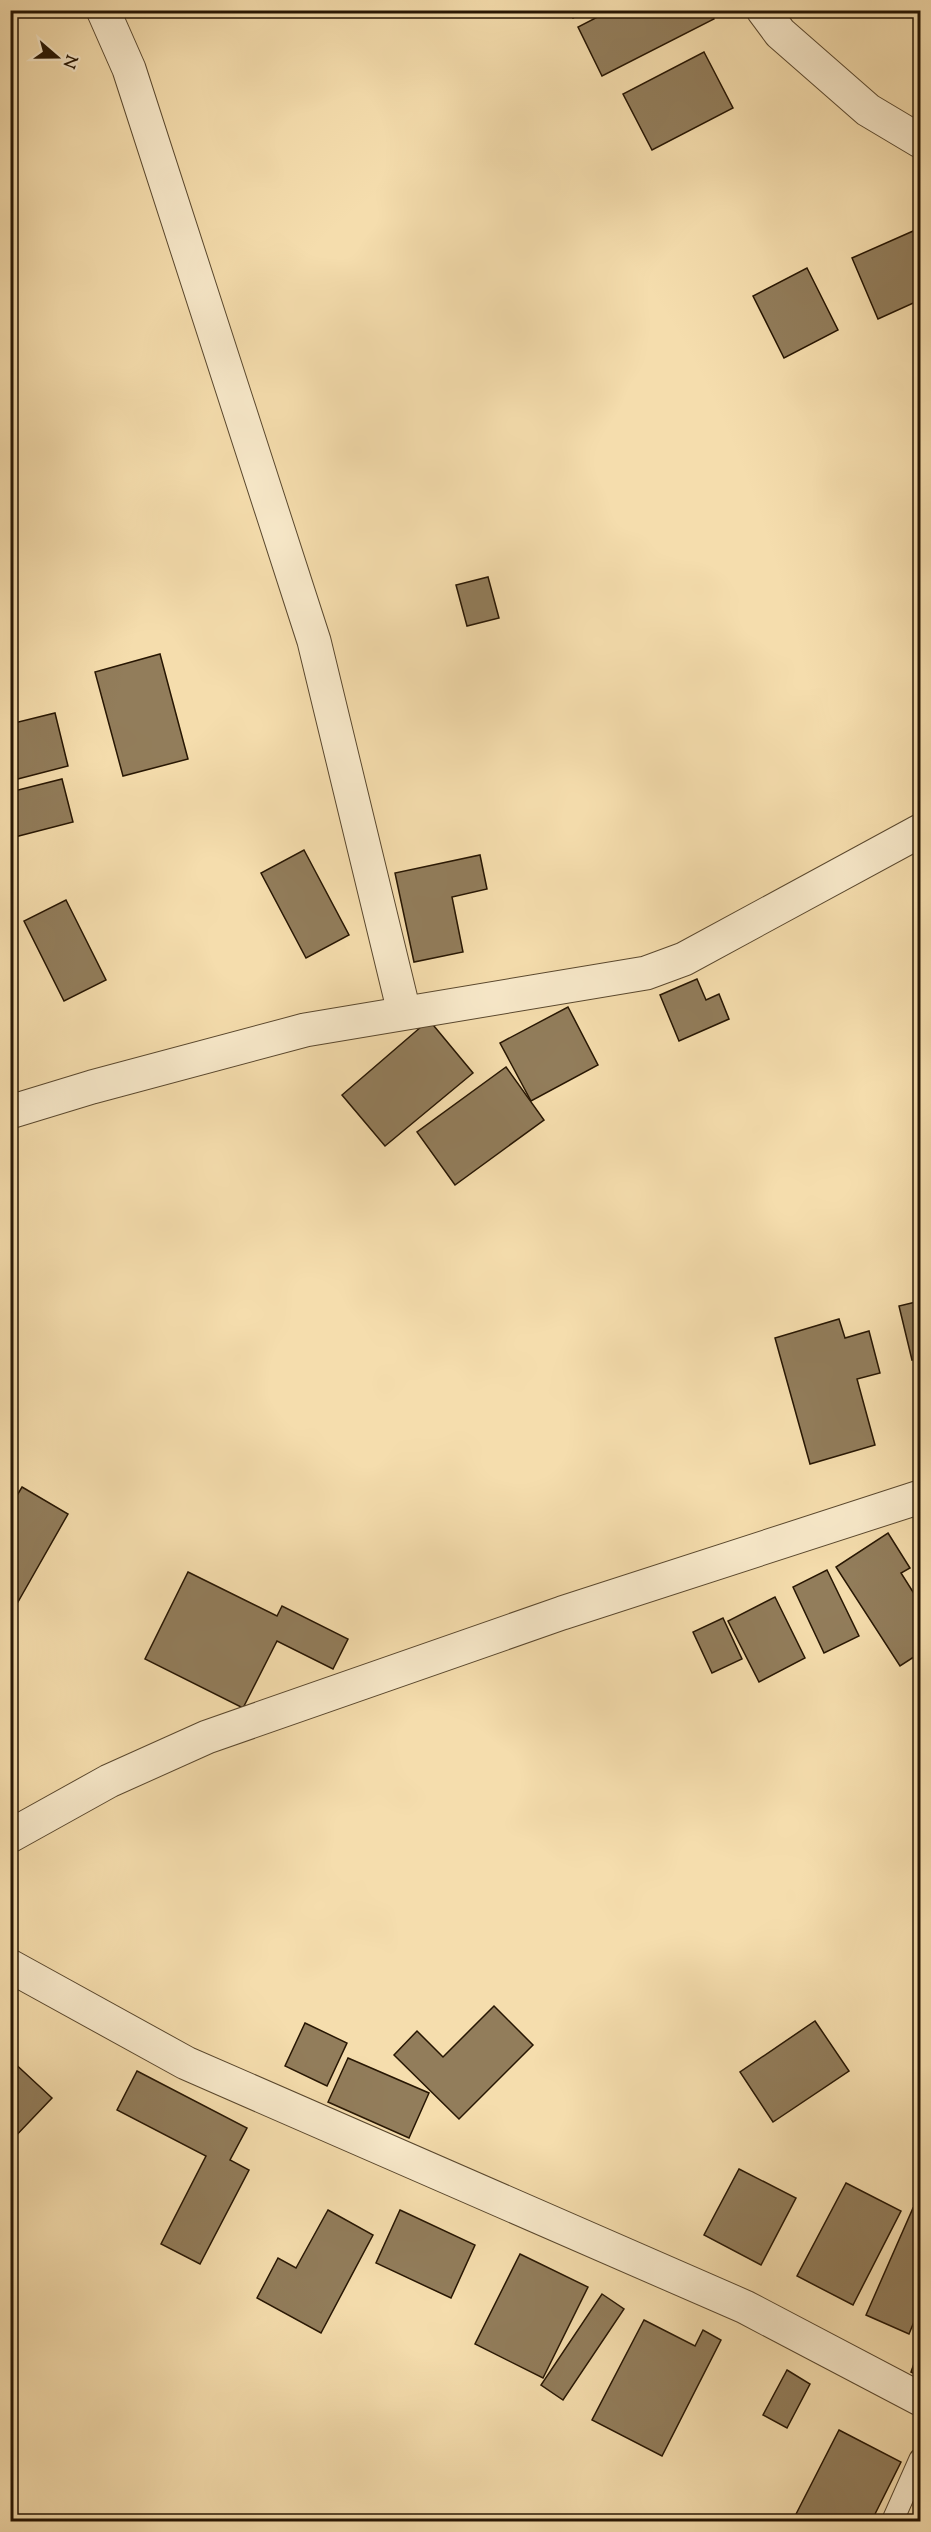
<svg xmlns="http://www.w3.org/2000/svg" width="931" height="2532" viewBox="0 0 931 2532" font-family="'Sorts Mill Goudy',serif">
<rect width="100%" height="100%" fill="#f5ddad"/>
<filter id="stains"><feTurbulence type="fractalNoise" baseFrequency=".00333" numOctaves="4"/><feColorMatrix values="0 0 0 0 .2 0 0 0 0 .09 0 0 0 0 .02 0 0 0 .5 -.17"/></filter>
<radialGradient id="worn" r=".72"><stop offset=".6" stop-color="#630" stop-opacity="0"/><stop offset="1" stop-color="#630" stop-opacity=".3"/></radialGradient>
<g fill="#927d5b" stroke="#271603" stroke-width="1.5">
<path d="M568,10H588L573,18Z"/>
<path d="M611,10H710L714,19L602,76L578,27Z"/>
<path d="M704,52L733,108L652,150L623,94Z"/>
<path d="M920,228V300L878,319L852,258Z"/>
<path d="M807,268L838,330L784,358L753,296Z"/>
<path d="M488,577L499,618L467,626L456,585Z"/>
<path d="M160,654L188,759L123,776L95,672Z"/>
<path d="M55,713L68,766L10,781V724Z"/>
<path d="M62,779L73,822L11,838L10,792Z"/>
<path d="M304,850L349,935L306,958L261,873Z"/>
<path d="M480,855L487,889L452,897L463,952L414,962L395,873Z"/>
<path d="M66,900L106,980L64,1001L24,921Z"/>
<path d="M697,979L706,1000L719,994L729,1019L679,1041L660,995Z"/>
<path d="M568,1007L598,1065L531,1101L500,1043Z"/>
<path d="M429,1020L473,1073L385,1146L342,1095Z"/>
<path d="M506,1067L544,1120L455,1185L417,1132Z"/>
<path d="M920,1301V1358L912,1360L899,1306Z"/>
<path d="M839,1319L845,1338L869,1331L880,1373L857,1379L875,1445L810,1464L775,1338Z"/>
<path d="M22,1487L68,1514L10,1616V1507Z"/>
<path d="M888,1533L910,1568L901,1573L920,1603V1653L900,1666L836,1567Z"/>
<path d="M827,1570L859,1636L824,1653L793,1587Z"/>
<path d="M188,1572L277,1616L282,1606L348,1639L333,1669L277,1641L243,1708L145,1659Z"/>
<path d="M775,1597L805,1658L759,1682L728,1621Z"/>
<path d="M723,1618L742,1659L712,1673L693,1632Z"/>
<path d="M494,2006L533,2045L459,2119L394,2055L417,2031L443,2057Z"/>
<path d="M815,2021L849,2071L773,2122L740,2072Z"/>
<path d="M305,2023L347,2043L327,2086L285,2066Z"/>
<path d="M348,2058L429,2093L409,2138L328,2102Z"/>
<path d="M10,2059L52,2098L10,2142Z"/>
<path d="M137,2071L247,2128L230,2160L249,2170L200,2264L161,2244L206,2156L117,2110Z"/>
<path d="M739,2169L796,2198L761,2265L704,2235Z"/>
<path d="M846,2183L901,2211L853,2305L797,2276Z"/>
<path d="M913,2208L920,2211V2307L909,2334L866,2315Z"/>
<path d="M328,2210L373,2235L321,2333L257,2298L278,2258L296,2268Z"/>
<path d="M400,2210L475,2245L451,2298L376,2263Z"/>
<path d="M520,2254L588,2287L543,2378L475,2344Z"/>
<path d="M602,2294L624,2309L563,2400L541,2385Z"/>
<path d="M644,2320L695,2346L703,2330L721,2340L662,2456L592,2420Z"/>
<path d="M920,2347V2376L911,2372Z"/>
<path d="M787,2370L810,2384L787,2428L763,2415Z"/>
<path d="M839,2430L901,2462L871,2522H792Z"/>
</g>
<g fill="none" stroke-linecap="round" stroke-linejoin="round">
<g stroke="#5a482e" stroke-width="23">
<path id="service" d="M892,2522L920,2459"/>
</g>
<g stroke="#5a482e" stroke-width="35">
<g id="minor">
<path d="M103,10L129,69L314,641L404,1012"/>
<path d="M763,10L780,33L868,110L920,141"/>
<path d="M10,1112L92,1087L305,1030L646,973L684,959L920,831"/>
<path d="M10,1836L109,1781L207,1737L562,1613L920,1497"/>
</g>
</g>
<g stroke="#5a482e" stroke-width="35">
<path id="tertiary" d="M10,1966L186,2063L745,2307L920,2399"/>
</g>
<use href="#service" stroke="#f8e9ca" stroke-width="21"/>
<use href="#minor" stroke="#f8e9ca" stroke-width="33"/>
<use href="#tertiary" stroke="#f8e9ca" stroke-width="33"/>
</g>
<rect width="931" height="2532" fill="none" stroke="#f5ddad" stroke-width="36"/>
<rect x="12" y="12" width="907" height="2508" fill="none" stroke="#271603" stroke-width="3"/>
<rect x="18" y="18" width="895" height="2496" fill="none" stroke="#271603" stroke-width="1.5"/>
<g transform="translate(57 57) rotate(110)" stroke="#f8e9ca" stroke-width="4.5" paint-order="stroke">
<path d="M0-4.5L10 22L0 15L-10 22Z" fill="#271603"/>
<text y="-9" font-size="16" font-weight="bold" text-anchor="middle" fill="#271603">N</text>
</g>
<rect width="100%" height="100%" filter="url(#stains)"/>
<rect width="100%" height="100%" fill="url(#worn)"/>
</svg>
